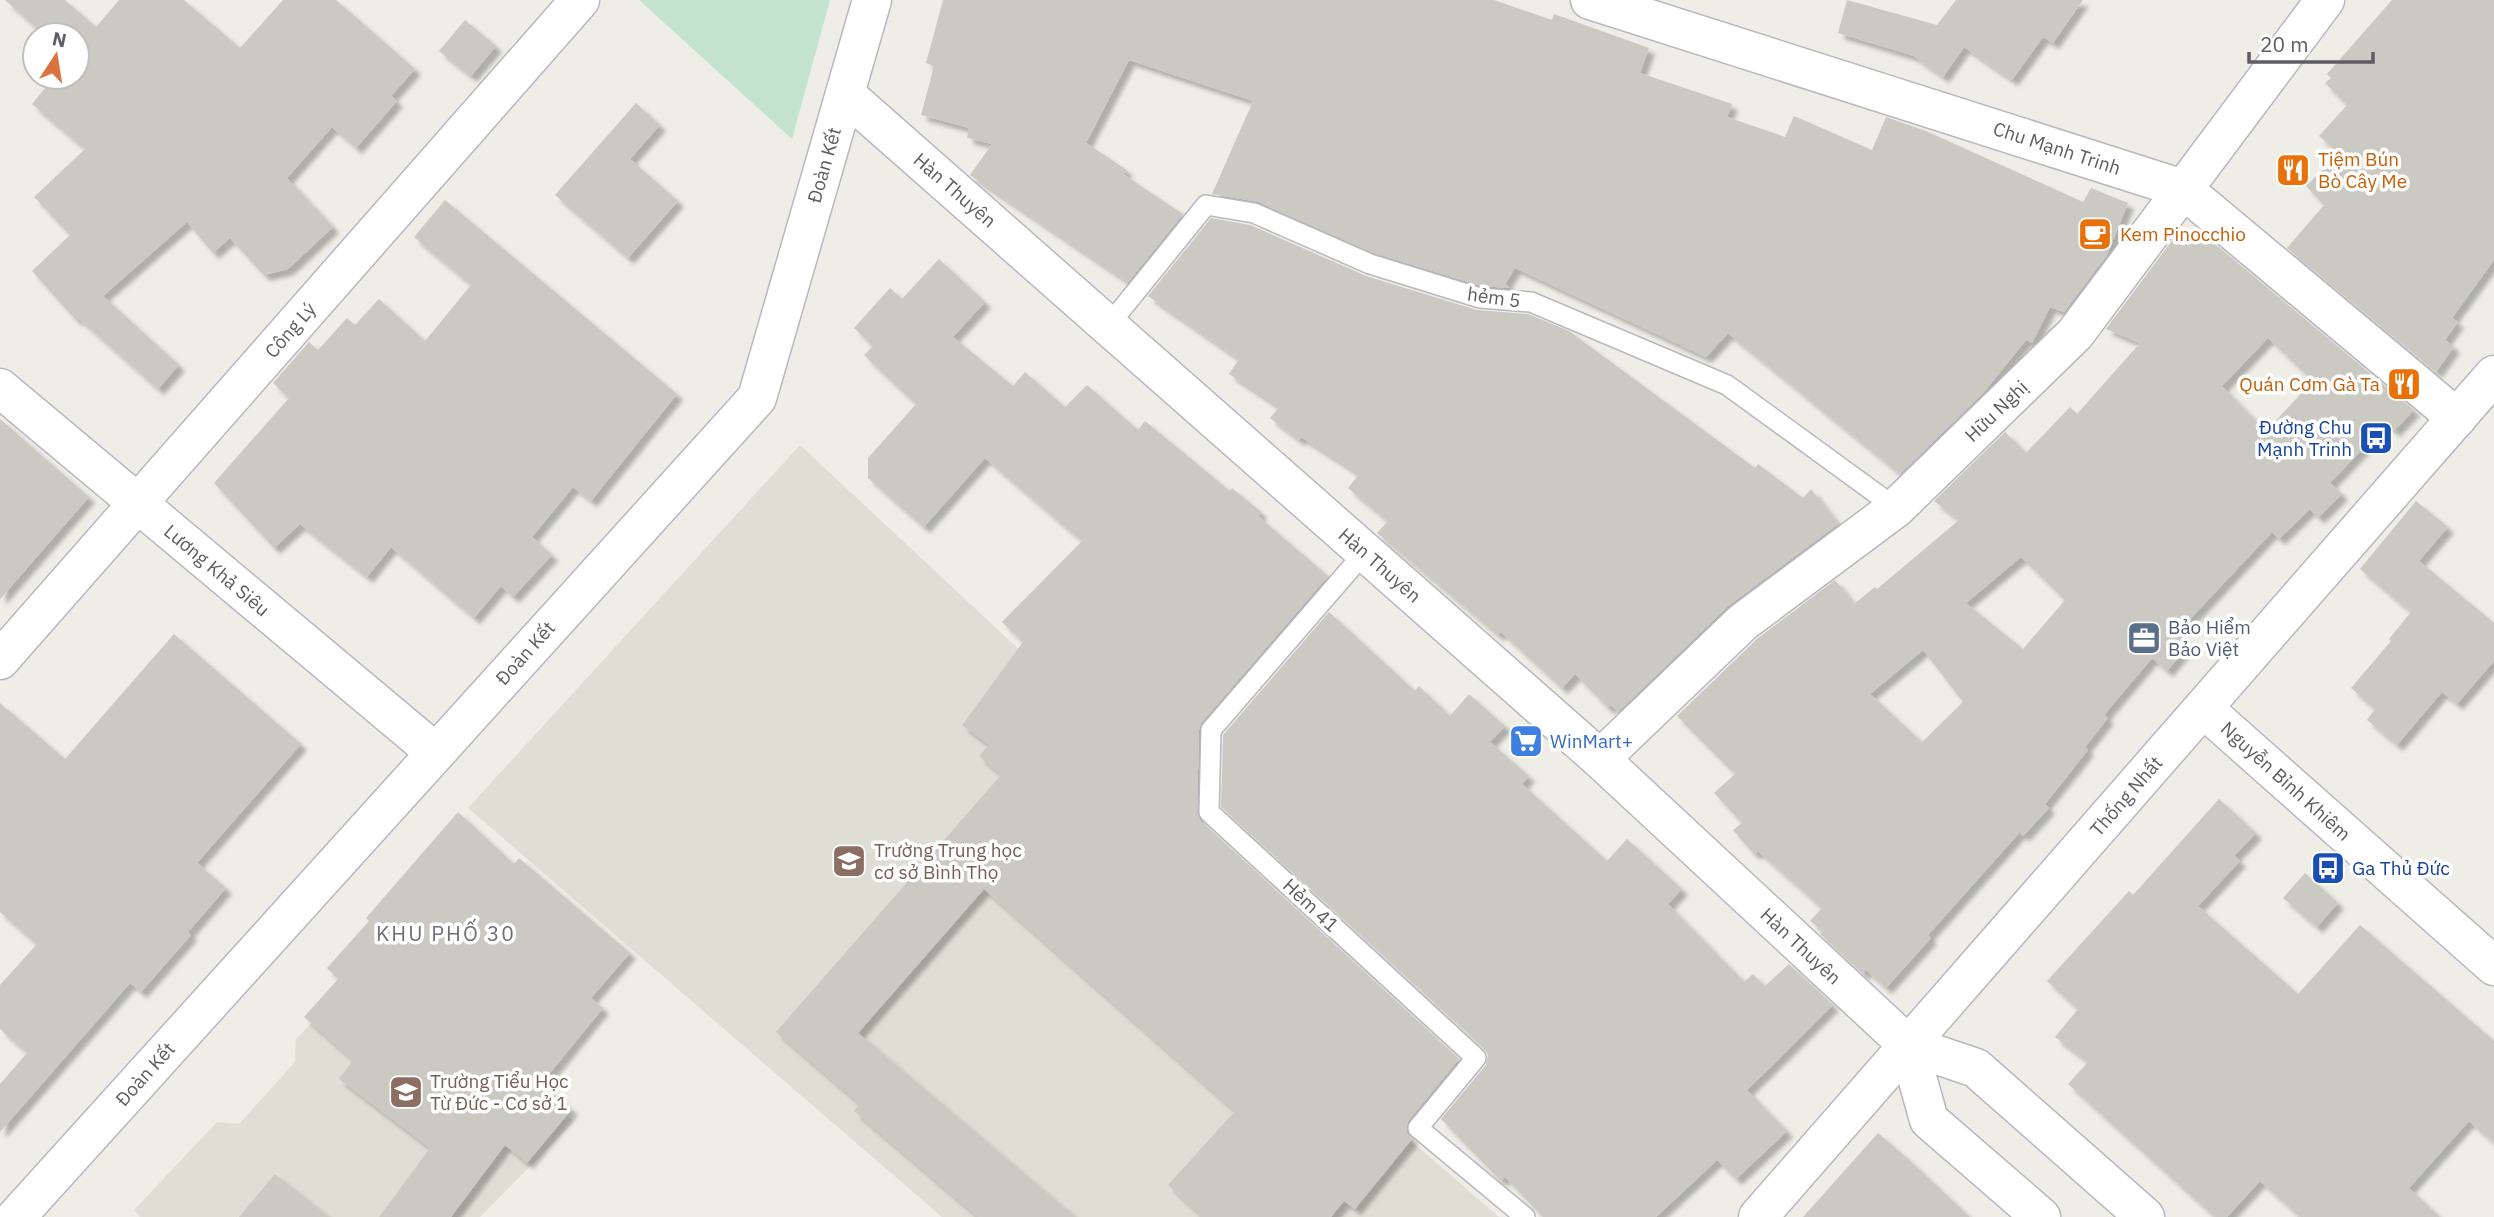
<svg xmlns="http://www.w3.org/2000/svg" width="2494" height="1217" viewBox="0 0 2494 1217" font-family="'IBM Plex Sans',sans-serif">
<defs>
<filter id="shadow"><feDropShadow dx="6" dy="6" stdDeviation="2" flood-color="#0004"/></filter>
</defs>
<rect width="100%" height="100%" fill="#eeeee6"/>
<g fill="#deded4">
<path d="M800,445L1203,821L1135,902L1499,1217H942L468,808Z"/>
<path d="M389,945L574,1122L480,1217H140L134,1210L217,1122L239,1124L295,1062L296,1039Z"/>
</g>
<path fill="#c4e3cd" d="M639,0H830L792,139Z"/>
<g fill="#cac9c2" fill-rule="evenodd" filter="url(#shadow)">
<path d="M5,0H65L96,27L119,0H184L240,48L283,0H336L415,69L391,96L397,101L356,148L332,127L287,178L333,227L288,269L264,275L230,238L213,253L187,222L103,296L179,365L158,389L78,318L76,320L32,271L70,235L34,197L85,149L32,104L54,77H77V35H45Z"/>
<path d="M943,0H1494L1552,20L1554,14L1649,48L1640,73L1732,104L1727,117L1785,137L1794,116L1872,150L1886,117L1926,131L2083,202L2091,188L2128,203L2107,255L2064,312L2050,307L2032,343L2026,340L1984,392L1900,474L1728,333L1706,357L1515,268L1505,284L1510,288L1482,286L1374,253L1259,202L1212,194L1253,101L1129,60L1086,143L1127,170L1123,174L1183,214L1128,282L970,175L992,144L967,138L969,128L921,115L934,66L926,63Z"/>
<path d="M1847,0L1937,25L1956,0H2083L2053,43L2043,37L2012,80L1964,47L1943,77L1914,56L1838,33Z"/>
<path d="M2392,0H2494V260L2452,318L2458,322L2445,340L2454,347L2436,372L2287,248L2324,205L2306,186L2339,154L2319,136L2347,105L2325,83L2331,78L2327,74Z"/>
<path d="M465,20L496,46L471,76L439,51Z"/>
<path d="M636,103L660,125L630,159L678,201L628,258L555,195Z"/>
<path d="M445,200L677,394L591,501L573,487L532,537L552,555L513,597L501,586L474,618L391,547L367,577L300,524L274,548L214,483L289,398L273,383L309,342L318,350L347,318L355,325L379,299L425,341L471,285L414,237Z"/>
<path d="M1211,218L1250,225L1366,276L1477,310L1528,314L1569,331L1755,468L1758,464L1803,498L1811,489L1838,524L1728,606L1618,712L1611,705L1608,708L1575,674L1562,688L1501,632L1498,635L1377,533L1388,521L1348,488L1359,474L1301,437L1299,440L1270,418L1279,407L1229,374L1239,359L1148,296Z"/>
<path d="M2198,230L2414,410L2394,431L2386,424L2330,483L2342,494L2318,518L2310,509L2279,539L2272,532L2177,633L2190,644L2167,671L2152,658L2104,715L2108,718L2085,747L2088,750L2045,804L2049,808L2023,836L2020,832L1928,935L1931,938L1886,988L1866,970L1863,974L1820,934L1823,931L1810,921L1822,908L1758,851L1754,854L1733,830L1742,823L1714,793L1735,774L1677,716L1757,639L1835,580L1854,604L1875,587L1877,589L1959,520L1934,501L2005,432L2026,453L2070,407L2077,414L2140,343L2106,329L2174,238L2183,247ZM2268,338L2313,381L2266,431L2222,386ZM2021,557L2065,600L2023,649L1966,603ZM1923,650L1963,702L1922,742L1870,694Z"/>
<path d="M939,259L985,302L953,337L1013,386L1025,372L1065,407L1087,385L1138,430L1145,421L1230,491L1232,488L1261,512L1258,516L1328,576L1201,723L1199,730L1197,812L1201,821L1459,1059L1408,1121L1406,1132L1412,1139L1355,1209L1344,1201L1331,1217H1203L1168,1185L1235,1111L984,889L858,1033L1075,1217H978L854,1111L860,1104L776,1032L1001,775L979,756L989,745L962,725L1023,642L1002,622L1082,541L985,458L924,527L868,478V458L916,404L864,355L873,346L854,328L890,288L902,299Z"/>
<path d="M0,419L89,497L0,599Z"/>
<path d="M2416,501L2448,527L2419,561L2494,623V661L2457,704L2442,692L2397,745L2367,720L2375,709L2351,688L2391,641L2389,639L2411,612L2360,569Z"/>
<path d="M1329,612L1415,691L1419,686L1450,716L1469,694L1505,726L1490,742L1529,776L1522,784L1607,861L1627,839L1682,889L1668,904L1744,982L1753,974L1765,986L1789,964L1833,1005L1747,1090L1787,1131L1736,1179L1717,1160L1656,1217H1543L1505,1177L1501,1181L1498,1178L1441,1119L1486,1065L1488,1055L1485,1049L1221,807L1223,735Z"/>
<path d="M174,634L301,744L197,863L226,888L188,932L191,935L141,992L130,983L0,1132V1084L27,1053L0,1029V985L37,944L0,912V703L65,759Z"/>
<path d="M2219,799L2256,833L2234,856L2240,861L2198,906L2298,994L2360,925L2494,1041V1143L2469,1121L2409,1188L2440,1217H2300L2260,1181L2227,1217H2215L2068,1084L2088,1062L2055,1037L2078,1009L2047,981L2129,891L2133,895Z"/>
<path d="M458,812L514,864L519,858L630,953L591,998L603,1008L541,1084L572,1109L527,1163L505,1145L451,1217H379L430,1148L339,1079L353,1060L304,1017L338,979L327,968L369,921L366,918Z"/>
<path d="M2305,873L2338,903L2317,927L2283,898Z"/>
<path d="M1878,1133L1908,1159L1970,1217H1803Z"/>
<path d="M275,1174L329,1217H239Z"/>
</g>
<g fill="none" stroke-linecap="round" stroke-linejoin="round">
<g stroke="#b8b8be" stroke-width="22">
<g id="service">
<path d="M1108,326L1206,205L1254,213L1370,264L1480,298L1531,302L1727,385L1896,508"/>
<path d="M1365,552L1211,730L1209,812L1476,1058L1418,1128L1525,1217"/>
</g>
</g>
<g stroke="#b8b8be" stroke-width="41">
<g id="minor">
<path d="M1590,0L2183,189L2457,418"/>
<path d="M845,94L1600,759L1908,1045L1976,1068L2145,1217"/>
<path d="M0,388L435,752"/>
<path d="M0,660L580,0"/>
<path d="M2203,708L2494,966"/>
<path d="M1600,759L1743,622L1896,508L2075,334L2325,0"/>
<path d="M1908,1045L1929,1120L2041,1217"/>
<path d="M16,1217L757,398L872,0"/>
</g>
</g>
<g stroke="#b8b8be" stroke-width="41">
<path id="tertiary" d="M1758,1217L2494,375"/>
</g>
<use href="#service" stroke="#fff" stroke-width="19"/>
<use href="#minor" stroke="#fff" stroke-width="38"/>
<use href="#tertiary" stroke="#fff" stroke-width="38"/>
</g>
<defs>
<g id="restaurant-square" transform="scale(1.75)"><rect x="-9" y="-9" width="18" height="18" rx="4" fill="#e8710a" stroke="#fff"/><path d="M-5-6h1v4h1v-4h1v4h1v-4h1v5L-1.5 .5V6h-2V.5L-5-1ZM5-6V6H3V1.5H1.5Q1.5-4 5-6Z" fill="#fff"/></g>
<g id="cafe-square" transform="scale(1.75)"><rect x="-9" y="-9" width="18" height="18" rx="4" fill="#e8710a" stroke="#fff"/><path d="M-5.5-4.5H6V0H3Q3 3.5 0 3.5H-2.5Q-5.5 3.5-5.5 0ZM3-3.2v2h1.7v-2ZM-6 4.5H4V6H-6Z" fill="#fff"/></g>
<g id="bus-square" transform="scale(1.75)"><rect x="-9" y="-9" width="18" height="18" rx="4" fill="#1a4fb4" stroke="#fff"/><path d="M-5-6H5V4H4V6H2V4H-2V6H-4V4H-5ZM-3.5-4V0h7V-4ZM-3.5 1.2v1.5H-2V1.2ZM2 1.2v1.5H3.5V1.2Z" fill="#fff"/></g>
<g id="office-square" transform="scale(1.75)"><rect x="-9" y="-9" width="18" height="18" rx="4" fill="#5c6f8a" stroke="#fff"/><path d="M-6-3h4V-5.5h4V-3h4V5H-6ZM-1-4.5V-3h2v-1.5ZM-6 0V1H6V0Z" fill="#fff"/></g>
<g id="supermarket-square" transform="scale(1.75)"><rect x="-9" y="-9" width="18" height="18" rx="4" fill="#3f7fe0" stroke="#fff"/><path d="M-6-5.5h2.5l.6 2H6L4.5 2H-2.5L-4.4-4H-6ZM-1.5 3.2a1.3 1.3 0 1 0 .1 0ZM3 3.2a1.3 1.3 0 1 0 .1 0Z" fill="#fff"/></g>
<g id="school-square" transform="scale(1.75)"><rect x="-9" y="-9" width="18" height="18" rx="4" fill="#8d6e63" stroke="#fff"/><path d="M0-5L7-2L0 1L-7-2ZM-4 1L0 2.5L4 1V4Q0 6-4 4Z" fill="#fff"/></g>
</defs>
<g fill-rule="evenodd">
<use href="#restaurant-square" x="2293" y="170"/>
<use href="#cafe-square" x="2095" y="234"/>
<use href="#restaurant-square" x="2404" y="384"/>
<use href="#bus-square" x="2376" y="438"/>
<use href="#office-square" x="2144" y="638"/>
<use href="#supermarket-square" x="1526" y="741"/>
<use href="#school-square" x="849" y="861"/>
<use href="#bus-square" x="2328" y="868"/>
<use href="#school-square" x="406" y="1092"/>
</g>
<g text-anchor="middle" stroke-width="7" stroke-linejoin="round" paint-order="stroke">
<g font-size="19" fill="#5d5e64" stroke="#fff">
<text transform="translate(2057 148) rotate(18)" y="7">Chu Mạnh Trinh</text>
<text transform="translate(824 165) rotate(-74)" y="7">Đoàn Kết</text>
<text transform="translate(955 190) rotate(41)" y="7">Hàn Thuyên</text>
<text transform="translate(1494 297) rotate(8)" y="7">hẻm 5</text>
<text transform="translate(290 330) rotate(-49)" y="7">Công Lý</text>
<text transform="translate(1996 411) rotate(-44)" y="7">Hữu Nghị</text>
<text transform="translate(1380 565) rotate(41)" y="7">Hàn Thuyên</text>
<text transform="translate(217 570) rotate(40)" y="7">Lương Khả Siêu</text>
<text transform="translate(525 653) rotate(-48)" y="7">Đoàn Kết</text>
<text transform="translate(2286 781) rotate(42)" y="7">Nguyễn Bỉnh Khiêm</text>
<text transform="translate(2126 796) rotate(-49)" y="7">Thống Nhất</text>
<text transform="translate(1311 905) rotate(43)" y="7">Hẻm 41</text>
<text transform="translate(1801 946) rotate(43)" y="7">Hàn Thuyên</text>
<text transform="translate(145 1074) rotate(-48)" y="7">Đoàn Kết</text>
</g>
<g font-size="19" fill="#c56008" stroke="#fff" text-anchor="start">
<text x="2318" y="166">Tiệm Bún<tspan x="2318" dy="22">Bò Cây Me</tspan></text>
<text x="2120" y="241">Kem Pinocchio</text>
<text x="2380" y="391" text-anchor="end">Quán Cơm Gà Ta</text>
</g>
<g font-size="19" fill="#164399" stroke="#fff" text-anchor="end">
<text x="2352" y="434">Đường Chu<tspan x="2352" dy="22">Mạnh Trinh</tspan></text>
<text x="2352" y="875" text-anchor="start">Ga Thủ Đức</text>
</g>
<g font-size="19" fill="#4e5e75" stroke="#fff" text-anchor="start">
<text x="2168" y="634">Bảo Hiểm<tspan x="2168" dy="22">Bảo Việt</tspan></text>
</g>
<g font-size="19" fill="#366cbe" stroke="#fff" text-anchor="start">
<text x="1550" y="748">WinMart+</text>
</g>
<g font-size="19" fill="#785e54" stroke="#fff" text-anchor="start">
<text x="874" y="857">Trường Trung học<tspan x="874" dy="22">cơ sở Bình Thọ</tspan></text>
<text x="430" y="1088">Trường Tiểu Học<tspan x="430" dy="22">Từ Đức - Cơ sở 1</tspan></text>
</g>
<g font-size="21" letter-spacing="2" fill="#6e7076" stroke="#fff">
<text x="446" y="941">KHU PHỐ 30</text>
</g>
</g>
<g transform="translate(56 56) rotate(12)"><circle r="33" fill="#ffffff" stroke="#bebfc1" stroke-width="2"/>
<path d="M0-5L12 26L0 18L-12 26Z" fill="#d97441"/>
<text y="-10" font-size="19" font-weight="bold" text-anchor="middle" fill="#5d5e64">N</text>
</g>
<path d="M2249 52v10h124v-10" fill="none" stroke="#5d5e64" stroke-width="3.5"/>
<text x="2260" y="52" font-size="21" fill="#5d5e64" stroke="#ffffff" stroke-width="5" paint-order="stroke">20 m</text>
</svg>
